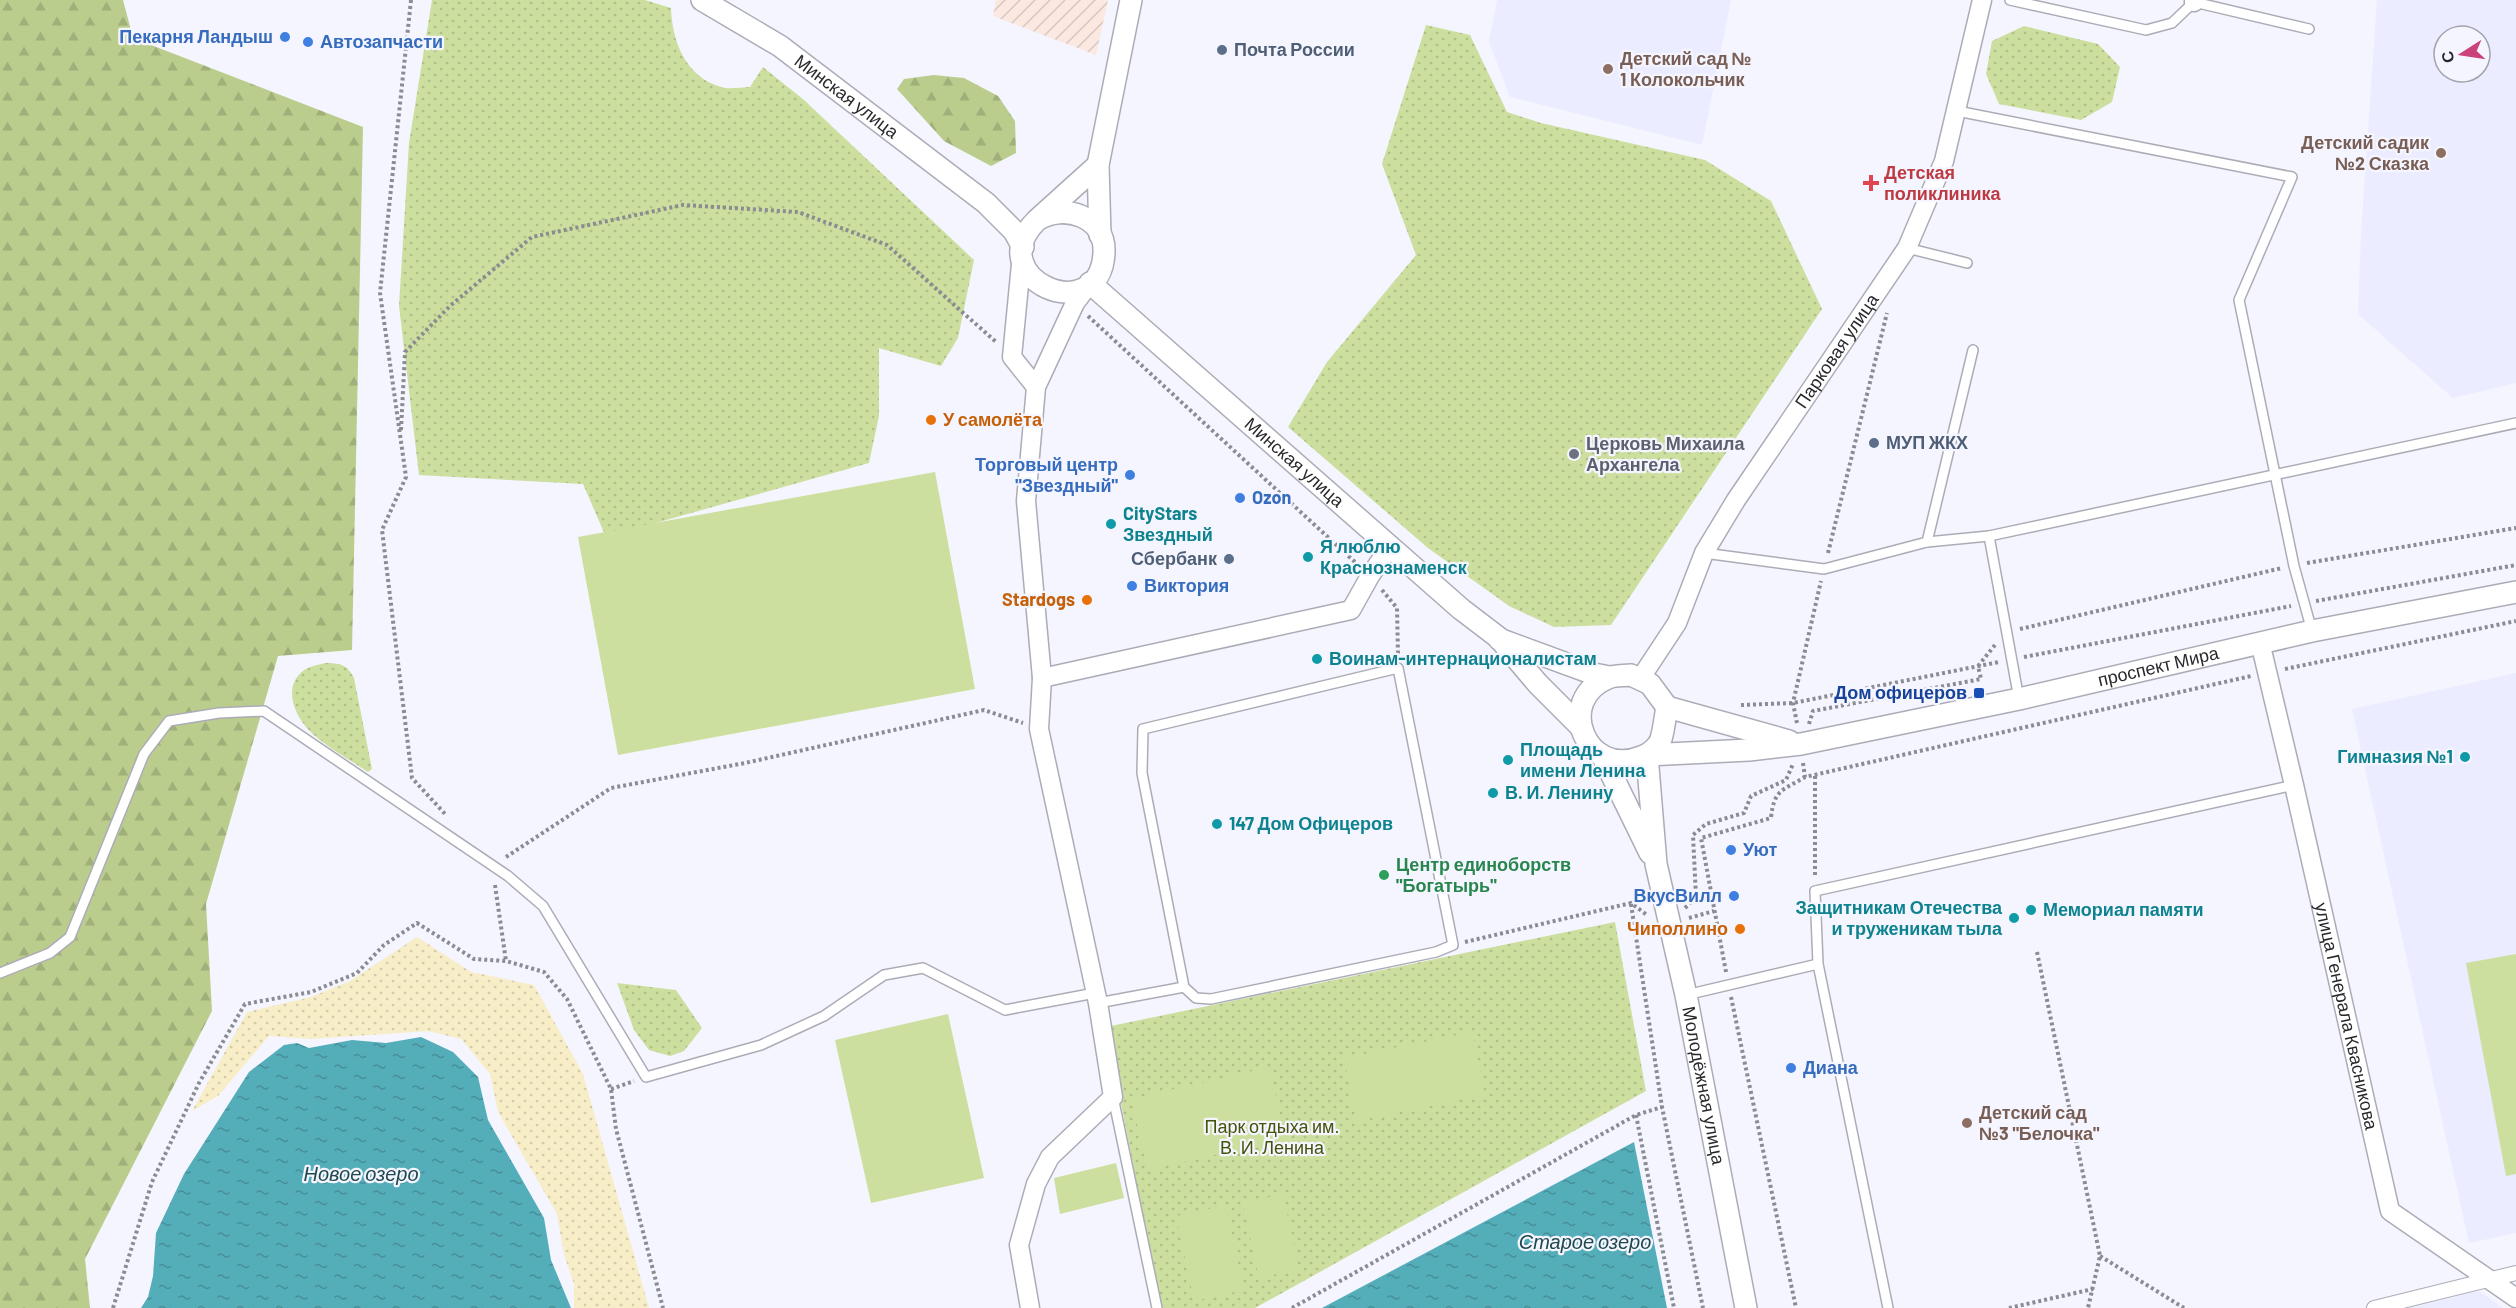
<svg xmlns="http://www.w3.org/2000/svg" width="2516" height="1308" viewBox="0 0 2516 1308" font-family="Barlow,sans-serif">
<defs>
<pattern id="industrial-furrows" width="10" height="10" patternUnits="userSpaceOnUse" patternTransform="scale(1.5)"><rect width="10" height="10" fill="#fbe8e0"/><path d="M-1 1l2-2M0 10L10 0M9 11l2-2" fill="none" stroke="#d7c7c0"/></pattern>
<pattern id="forest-firs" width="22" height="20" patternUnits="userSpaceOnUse" patternTransform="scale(1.5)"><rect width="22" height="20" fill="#bacd8d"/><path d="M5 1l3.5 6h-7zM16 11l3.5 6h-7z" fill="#a0b07a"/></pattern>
<pattern id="sand-dots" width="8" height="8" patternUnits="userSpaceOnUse" patternTransform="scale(1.5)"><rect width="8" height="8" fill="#f7edc7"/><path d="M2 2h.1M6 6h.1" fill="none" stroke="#d4cbab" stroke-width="1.8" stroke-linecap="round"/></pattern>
<pattern id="park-dots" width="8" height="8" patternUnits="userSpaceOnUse" patternTransform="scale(1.5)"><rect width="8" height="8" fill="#ccdf9e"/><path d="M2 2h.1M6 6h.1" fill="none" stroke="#afbf88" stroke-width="1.8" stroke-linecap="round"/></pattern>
<pattern id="water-ripples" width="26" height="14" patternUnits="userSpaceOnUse" patternTransform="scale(1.5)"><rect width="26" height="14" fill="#54aeba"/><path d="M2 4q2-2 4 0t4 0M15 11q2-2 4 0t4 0" fill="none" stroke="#468e98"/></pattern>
</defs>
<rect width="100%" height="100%" fill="#f5f5ff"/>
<g fill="#ebecff" fill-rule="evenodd">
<path d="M1497,0H1731L1702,145L1510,97L1489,42Z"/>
<path d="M2377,0H2516V383L2453,398L2358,314L2361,234ZM2444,36H2480V72H2444Z"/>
<path d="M2516,673V1233L2469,1243L2352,709Z"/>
<path d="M2479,1291L2503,1308H2409Z"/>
</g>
<path fill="url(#industrial-furrows)" d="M996,0H1108L1096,55L993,16Z"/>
<g fill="url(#forest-firs)">
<path d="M0,0H123L133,38L363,127L352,650L278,656L206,904L212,1011L85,1259L90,1308H0Z"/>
<path d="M934,75L964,78L998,96L1015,121L1016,153L991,166L944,141L897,89L904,79Z"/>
</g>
<path fill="url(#sand-dots)" d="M417,937L471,972L534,985L583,1074L649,1308H574V1284L564,1255L557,1214L498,1112L490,1074L461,1039L428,1031L311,1039L269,1036L218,1096L192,1111L247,1012L311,997L350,981Z"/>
<g fill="url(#park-dots)">
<path d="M432,0H645L671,8C672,42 686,77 721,87C730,90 741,87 750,87L763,67L804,100L974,260L958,338L941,366L879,348V416L869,463L606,537L583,484L419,475L399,306L409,143Z"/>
<path d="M1426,25L1470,35L1507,112L1541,123L1705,160L1771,201L1822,309L1611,625L1554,627L1509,606L1428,548L1288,427L1327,362L1416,255L1382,164Z"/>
<path d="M2024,26L2098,44L2120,67L2112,102L2081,120L1999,104L1986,74L1992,41Z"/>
<path d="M325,663C339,663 347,664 354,678L372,769L368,772C350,760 330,749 314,735C296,720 281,688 303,671C309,666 318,665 325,663Z"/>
<path d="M1615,922L1646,1091L1255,1308H1161L1106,1027Z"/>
<path d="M617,983L676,990L702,1028L684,1051L670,1056L649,1050L634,1030Z"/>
</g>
<g fill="#ccdf9e">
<path d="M935,472L975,689L618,755L578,537Z"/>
<path d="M2516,954V1174L2506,1176L2466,963Z"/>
<path d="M948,1014L984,1178L871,1203L835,1040Z"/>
<path d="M1472,1032L1485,1095L1356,1121L1344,1058Z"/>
<path d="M1269,1067L1286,1139L1148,1170L1131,1099Z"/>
<path d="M1116,1163L1124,1198L1060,1214L1054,1178Z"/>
<path d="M1283,1194L1299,1269L1259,1278L1243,1203Z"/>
<path d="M1226,1205L1244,1290L1194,1301L1176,1216Z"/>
</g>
<g fill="url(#water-ripples)">
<path d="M421,1037L453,1052L478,1077L488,1120L544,1218L551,1260L571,1308H141L148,1297L153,1276L156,1233L184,1174L249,1072L284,1045L297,1043L309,1048L352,1040L386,1043Z"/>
<path d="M1634,1142L1667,1308H1322Z"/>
</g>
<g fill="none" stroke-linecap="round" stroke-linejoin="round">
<g stroke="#acacb7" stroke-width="12">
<g id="service">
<path d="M2010,0L2146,30L2172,23L2194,2L2309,29"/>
<path d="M1957,111L2292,177L2239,300L2294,566L2312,631"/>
<path d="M1907,248L1967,263"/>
<path d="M1989,536L2019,699"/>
<path d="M1927,542L1973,350"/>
<path d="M1704,553L1824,569L1927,542L1989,536L2516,423"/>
<path d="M0,973L50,953L70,937L144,754L169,721L219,713L264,711L508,876L543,906L646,1077L761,1045L824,1016L884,975L923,968L1005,1010L1095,993"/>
<path d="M1686,995L1818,964"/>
<path d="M1098,1003L1184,987L1142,773L1143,729L1398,668L1453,945L1436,952L1211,999L1196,998L1184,987"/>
<path d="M1113,1097L1157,1308"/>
<path d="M1888,1308L1818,964L1815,891L2294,785"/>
</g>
</g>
<g stroke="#acacb7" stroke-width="16">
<path id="pedestrian" d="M2374,1308L2516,1273"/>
</g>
<g stroke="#acacb7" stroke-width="21">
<g id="minor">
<path d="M2194,2L2195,0"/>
<path d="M1022,254L1012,357L1036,387"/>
<path id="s1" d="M2260,642L2294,785L2390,1211L2516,1298"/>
<path d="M1042,678L1351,610L1370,576L1390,546"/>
<path id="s2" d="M1640,679L1677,623L1704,553L1736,500L1907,248L1944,161L1982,0"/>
<path d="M1030,1308L1019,1245L1036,1184L1050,1157L1113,1097L1098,1003L1039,729L1042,678L1026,501L1036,387L1075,303L1090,283"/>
</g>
</g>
<g stroke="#acacb7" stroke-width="24">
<g id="tertiary">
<path id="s3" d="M702,0L780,46L986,203L1014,231L1023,247"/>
<path d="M1037,220C1064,203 1106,216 1104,253C1100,331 978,278 1037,220L1098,165"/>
<path d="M1100,235L1098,165L1131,0"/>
<path id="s4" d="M1090,283L1461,609L1499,638L1538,684L1580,726"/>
<path d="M1499,639L1594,674L1609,677"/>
<path d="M1631,675L1650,684L1667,707C1665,717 1664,729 1661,739C1659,746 1649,755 1641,757C1586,779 1554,700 1608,678C1614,675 1624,676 1631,675Z"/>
<path d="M1667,707L1789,741"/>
<path id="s5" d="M1647,755L1749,750L1801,744L2019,699L2312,631L2516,592"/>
<path id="s6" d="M1647,755L1656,864L1686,995L1746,1308"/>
<path d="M1603,757L1650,853"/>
</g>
</g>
<g stroke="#8b8b92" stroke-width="4" stroke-dasharray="3 3" stroke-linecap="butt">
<path d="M411,0L380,293L406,477L382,530L412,778L446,815"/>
<path d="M1088,316L1356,563"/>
<path d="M401,430L405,352L450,306L532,237L683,205L798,212L887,245L996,342"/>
<path d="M1828,553L1887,313"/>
<path d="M2307,563L2516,528"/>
<path d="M1382,590L1397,608L1398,655"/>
<path d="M2316,601L2516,565"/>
<path d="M2020,629L2282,568"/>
<path d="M2024,657L2291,606"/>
<path d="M2285,669L2516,621"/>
<path d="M1741,705L1793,703L1999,662"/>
<path d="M1797,723L1793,703L1821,581"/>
<path d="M1809,724L1813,711L1981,679L1978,666L1995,645"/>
<path d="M1803,763L1805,777"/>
<path d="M1815,776V877"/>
<path d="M506,857L611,788L745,763L984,710L1023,723"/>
<path d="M495,885L506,961"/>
<path d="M1631,904L1662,1107L1703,1308"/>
<path d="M1685,908L1696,897L1693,835L1706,824L1744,813L1751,796L1786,780L1793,764"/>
<path d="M1689,918L1714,911"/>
<path d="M1636,928L1650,927"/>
<path d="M1465,942L1631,903L1647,915"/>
<path d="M2037,952L2100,1256L2088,1308"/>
<path d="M1726,972L1701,838L1771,818C1774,789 1782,791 1805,777L2251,676"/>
<path d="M1731,997L1796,1308"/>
<path d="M611,1089L634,1081"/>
<path d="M1636,1115L1674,1308"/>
<path d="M2100,1256L2184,1308"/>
<path d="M113,1308L152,1182L199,1083L245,1004L311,992L357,973L384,945L417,923L474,959L506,961L544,972L567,999L611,1089L616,1129L663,1308"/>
<path d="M1292,1308L1636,1115L1662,1107"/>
<path d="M2009,1308L2093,1289"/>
</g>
<use href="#service" stroke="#fff" stroke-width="9"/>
<use href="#pedestrian" stroke="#fff" stroke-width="14"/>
<use href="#minor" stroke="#fff" stroke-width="18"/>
<use href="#tertiary" stroke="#fff" stroke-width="21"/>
</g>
<g fill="#3f7fe0" stroke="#f5f5ff" stroke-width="2">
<circle cx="285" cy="37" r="6"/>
<circle cx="308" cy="42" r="6"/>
<circle cx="1130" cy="475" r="6"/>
<circle cx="1240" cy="498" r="6"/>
<circle cx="1132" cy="586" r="6"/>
<circle cx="1731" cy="850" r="6"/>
<circle cx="1734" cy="896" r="6"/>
<circle cx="1791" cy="1068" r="6"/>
</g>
<g fill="#5c6f8a" stroke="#f5f5ff" stroke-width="2">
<circle cx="1222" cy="50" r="6"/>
<circle cx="1874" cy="443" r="6"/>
<circle cx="1229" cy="559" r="6"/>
</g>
<g fill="#8d6e63" stroke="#f5f5ff" stroke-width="2">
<circle cx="1608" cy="69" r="6"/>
<circle cx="2441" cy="153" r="6"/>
<circle cx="1967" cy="1123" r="6"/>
</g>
<path fill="#e0444e" stroke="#f5f5ff" stroke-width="2" d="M1868 174h6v6h6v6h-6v6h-6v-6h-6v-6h6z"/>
<g fill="#e8710a" stroke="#f5f5ff" stroke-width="2">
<circle cx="931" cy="420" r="6"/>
<circle cx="1087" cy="600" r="6"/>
<circle cx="1740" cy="929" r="6"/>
</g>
<circle fill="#6b7280" stroke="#f5f5ff" stroke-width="2" cx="1574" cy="454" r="6"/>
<g fill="#0f9aa8" stroke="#f5f5ff" stroke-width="2">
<circle cx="1111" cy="524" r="6"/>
<circle cx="1308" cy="557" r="6"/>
<circle cx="1317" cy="659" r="6"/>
<circle cx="2465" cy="757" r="6"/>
<circle cx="1508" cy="760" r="6"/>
<circle cx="1493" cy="793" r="6"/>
<circle cx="1217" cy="824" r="6"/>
<circle cx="2031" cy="910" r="6"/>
<circle cx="2014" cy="918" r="6"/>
</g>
<rect fill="#1a4fb4" stroke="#f5f5ff" stroke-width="2" x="1973" y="687" width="12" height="12" rx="3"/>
<circle fill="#2e9e5b" stroke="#f5f5ff" stroke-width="2" cx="1384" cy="875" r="6"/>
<g text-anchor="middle" stroke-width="4.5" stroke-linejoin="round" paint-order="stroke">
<g font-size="18" font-weight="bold" fill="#366cbe" stroke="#f5f5ff" text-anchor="start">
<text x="273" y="43" text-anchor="end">Пекарня Ландыш</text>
<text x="320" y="48">Автозапчасти</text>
<text x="1118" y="471" text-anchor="end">Торговый центр<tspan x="1118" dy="21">"Звездный"</tspan></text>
<text x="1252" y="504">Ozon</text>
<text x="1144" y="592">Виктория</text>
<text x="1743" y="856">Уют</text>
<text x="1722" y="902" text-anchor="end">ВкусВилл</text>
<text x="1803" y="1074">Диана</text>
</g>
<g font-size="18" font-weight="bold" fill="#4e5e75" stroke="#f5f5ff" text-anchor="start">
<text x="1234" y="56">Почта России</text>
<text x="1886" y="449">МУП ЖКХ</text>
<text x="1217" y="565" text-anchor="end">Сбербанк</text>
</g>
<g font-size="18" font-weight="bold" fill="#785e54" stroke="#f5f5ff" text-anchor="start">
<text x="1620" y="65">Детский сад №<tspan x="1620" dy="21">1 Колокольчик</tspan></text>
<text x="2429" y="149" text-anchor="end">Детский садик<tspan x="2429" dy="21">№2 Сказка</tspan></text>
<text x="1979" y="1119">Детский сад<tspan x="1979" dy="21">№3 "Белочка"</tspan></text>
</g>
<g font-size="18" fill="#29292d" stroke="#f5f5ff">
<text dy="6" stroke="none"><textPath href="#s3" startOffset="174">Минская улица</textPath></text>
<text dy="6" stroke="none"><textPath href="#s2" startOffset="384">Парковая улица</textPath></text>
<text dy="6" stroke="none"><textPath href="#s4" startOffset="272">Минская улица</textPath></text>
<text dy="6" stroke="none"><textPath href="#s5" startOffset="520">проспект Мира</textPath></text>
<text dy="6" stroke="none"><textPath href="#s1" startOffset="384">улица Генерала Квасникова</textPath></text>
<text dy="6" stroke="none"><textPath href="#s6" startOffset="336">Молодёжная улица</textPath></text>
</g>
<g font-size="18" font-weight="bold" fill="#be3a42" stroke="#f5f5ff" text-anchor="start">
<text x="1884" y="179">Детская<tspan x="1884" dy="21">поликлиника</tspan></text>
</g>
<g font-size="18" font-weight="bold" fill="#c56008" stroke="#f5f5ff" text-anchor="end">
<text x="943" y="426" text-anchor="start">У самолёта</text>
<text x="1075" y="606">Stardogs</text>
<text x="1728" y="935">Чиполлино</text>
</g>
<g font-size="18" font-weight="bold" fill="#5b616d" stroke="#f5f5ff" text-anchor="start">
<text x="1586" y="450">Церковь Михаила<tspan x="1586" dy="21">Архангела</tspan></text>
</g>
<g font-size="18" font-weight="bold" fill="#0d838f" stroke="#f5f5ff" text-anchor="start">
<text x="1123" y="520">CityStars<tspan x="1123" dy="21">Звездный</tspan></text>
<text x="1320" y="553">Я люблю<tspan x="1320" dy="21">Краснознаменск</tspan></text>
<text x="1329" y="665">Воинам-интернационалистам</text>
<text x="1520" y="756">Площадь<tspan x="1520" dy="21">имени Ленина</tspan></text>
<text x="2453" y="763" text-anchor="end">Гимназия №1</text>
<text x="1505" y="799">В. И. Ленину</text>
<text x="1229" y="830">147 Дом Офицеров</text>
<text x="2002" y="914" text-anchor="end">Защитникам Отечества<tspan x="2002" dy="21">и труженикам тыла</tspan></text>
<text x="2043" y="916">Мемориал памяти</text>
</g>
<g font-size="18" font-weight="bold" fill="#164399" stroke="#f5f5ff" text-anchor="end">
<text x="1967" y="699">Дом офицеров</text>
</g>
<g font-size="18" font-weight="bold" fill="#27864d" stroke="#f5f5ff" text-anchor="start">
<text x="1396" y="871">Центр единоборств<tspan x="1396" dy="21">"Богатырь"</tspan></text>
</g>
<g font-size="18" fill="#44530b" stroke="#f5f5ff">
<text x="1272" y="1133">Парк отдыха им.<tspan x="1272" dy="21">В. И. Ленина</tspan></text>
</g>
<g font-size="20" font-style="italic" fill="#1f494e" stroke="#f5f5ff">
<text x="361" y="1181">Новое озеро</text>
<text x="1585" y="1249">Старое озеро</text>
</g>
</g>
<g transform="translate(2462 54) rotate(258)"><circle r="28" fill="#f5f5ff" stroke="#a3a3ab" stroke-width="1.5"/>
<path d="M0-4.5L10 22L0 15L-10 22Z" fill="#cb4179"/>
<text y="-9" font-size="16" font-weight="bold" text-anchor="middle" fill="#29292d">С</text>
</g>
</svg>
